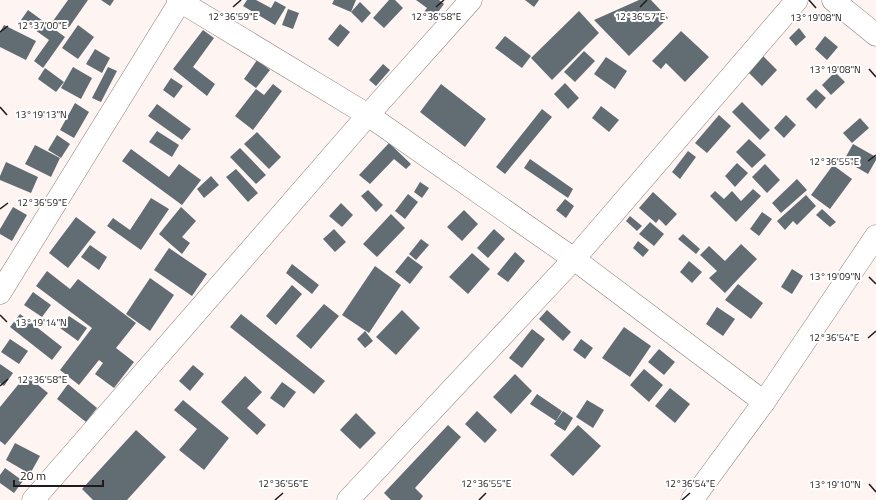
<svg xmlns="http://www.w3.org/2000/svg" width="876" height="500" viewBox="0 0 876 500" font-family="'Titillium Web',sans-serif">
<rect width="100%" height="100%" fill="#fef5f3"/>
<g fill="#626d73">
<path d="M68,0H88L67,30L53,21Z"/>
<path d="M101,0H114L110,6Z"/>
<path d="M247,0H256L271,8L275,1L286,7L275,25L243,6Z"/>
<path d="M334,0H356L351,12L332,4Z"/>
<path d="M389,0H395L403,8L384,28L373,18Z"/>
<path d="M416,0H439L444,4L433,19L424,12L427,8Z"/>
<path d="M525,0H539L534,7Z"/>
<path d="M639,0H651L668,18L629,56L594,20Z"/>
<path d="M360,2L371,13L362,23L351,12Z"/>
<path d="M288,9L299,13L293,29L282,25Z"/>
<path d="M28,10L65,37L43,68L34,61L49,40L21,20Z"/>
<path d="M579,11L599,33L552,80L531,58Z"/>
<path d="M340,24L350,32L338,47L328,39Z"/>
<path d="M4,25L36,41L26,60L0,47V32Z"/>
<path d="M78,25L94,37L78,59L62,48Z"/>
<path d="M799,28L806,37L796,46L789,38Z"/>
<path d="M203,30L214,38L193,67L215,84L207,96L173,69Z"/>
<path d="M681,31L709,57L685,82L666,63L661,69L652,61Z"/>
<path d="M505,36L531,56L522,68L495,48Z"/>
<path d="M825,36L838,47L827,60L815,49Z"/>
<path d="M95,49L110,58L102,73L86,64Z"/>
<path d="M584,51L595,61L575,82L564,72Z"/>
<path d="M763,56L777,70L762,86L748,72Z"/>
<path d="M606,57L627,71L615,89L594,74Z"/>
<path d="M257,60L270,70L256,88L244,79Z"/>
<path d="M383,64L390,70L376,86L369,80Z"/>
<path d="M73,67L92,78L81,99L61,88Z"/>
<path d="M108,67L117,71L101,102L92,98Z"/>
<path d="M45,68L64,82L56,92L38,79Z"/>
<path d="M835,72L845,82L831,95L822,85Z"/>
<path d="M171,78L183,86L174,98L163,90Z"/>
<path d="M565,83L579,98L568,109L554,94Z"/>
<path d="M273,84L282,91L253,130L235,116L256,89L264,95Z"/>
<path d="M441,84L486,119L465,147L420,112Z"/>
<path d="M816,89L826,98L816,109L806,99Z"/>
<path d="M742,102L770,130L760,140L732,112Z"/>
<path d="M75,103L89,112L74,138L60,130Z"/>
<path d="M157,104L191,129L182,140L148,116Z"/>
<path d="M601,106L619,120L609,132L592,118Z"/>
<path d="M542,109L552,117L505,174L496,167Z"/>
<path d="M719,115L731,126L707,153L695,143Z"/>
<path d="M786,115L796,125L784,138L774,128Z"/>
<path d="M860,118L869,128L852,143L843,133Z"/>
<path d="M157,131L179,145L172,157L149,142Z"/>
<path d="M257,132L281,157L269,169L244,144Z"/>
<path d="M57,135L70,144L61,158L48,150Z"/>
<path d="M749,139L766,155L752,168L736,152Z"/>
<path d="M389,143L411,164L406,169L394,159L370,184L359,175Z"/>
<path d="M853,144L876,157V160L868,174L844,160Z"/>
<path d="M35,145L60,158L51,177L25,164Z"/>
<path d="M240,148L266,175L256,184L230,157Z"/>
<path d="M131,149L169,177L179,164L201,180L182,205L122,161Z"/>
<path d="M688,151L696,157L680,179L672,172Z"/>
<path d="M530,159L573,189L568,198L524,168Z"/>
<path d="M6,162L38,177L31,193L0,180V176Z"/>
<path d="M737,163L748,173L735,187L725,176Z"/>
<path d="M765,164L780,180L767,193L752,177Z"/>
<path d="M833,165L852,179L830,209L811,195Z"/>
<path d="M236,169L258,193L248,202L226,177Z"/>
<path d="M211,176L219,185L204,198L197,189Z"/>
<path d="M797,179L807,190L781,213L772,203Z"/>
<path d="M420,182L429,188L422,198L414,192Z"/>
<path d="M753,189L761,196L736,222L710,196L715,191L724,199L732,191L741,201Z"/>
<path d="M368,190L383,205L376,212L361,196Z"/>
<path d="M653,192L677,214L666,226L659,219L656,223L639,208Z"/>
<path d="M408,194L418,202L405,219L395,211Z"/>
<path d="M806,195L816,206L797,225L793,221L785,230L777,221Z"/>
<path d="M151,198L169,209L141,250L107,226L113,218L130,230Z"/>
<path d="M565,199L574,206L566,218L556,210Z"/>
<path d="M341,203L353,215L342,227L329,216Z"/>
<path d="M13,207L27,215L12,241L0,234V229Z"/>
<path d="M181,207L196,221L182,237L190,243L182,254L159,234Z"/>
<path d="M822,209L836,222L830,227L816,215Z"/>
<path d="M464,210L478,224L462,241L447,227Z"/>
<path d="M762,212L772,219L759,236L750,229Z"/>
<path d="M391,214L405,228L377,257L363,244Z"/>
<path d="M630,216L642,226L637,231L626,221Z"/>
<path d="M76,217L96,232L68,268L49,253Z"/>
<path d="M650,222L664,234L654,246L639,234Z"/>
<path d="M334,229L346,242L335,252L323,239Z"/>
<path d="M494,229L505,239L488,258L477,248Z"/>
<path d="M683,234L700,249L696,254L678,239Z"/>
<path d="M421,239L429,245L416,260L409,254Z"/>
<path d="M638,241L649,250L643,257L633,248Z"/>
<path d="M741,244L757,259L725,293L709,278L717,271L700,255L709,246L725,261Z"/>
<path d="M90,245L107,257L99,270L81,257Z"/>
<path d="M169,248L207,274L192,296L154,270Z"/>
<path d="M515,252L525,261L508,282L497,274Z"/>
<path d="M472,253L490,269L468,294L449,277Z"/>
<path d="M408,256L423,267L410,284L395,272Z"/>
<path d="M689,261L702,272L692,283L680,272Z"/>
<path d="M292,264L319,285L312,294L286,273Z"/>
<path d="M375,266L401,285L369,333L342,315Z"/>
<path d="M792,269L803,276L792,294L781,287Z"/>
<path d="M47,271L70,289L78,279L136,323L116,348L134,362L114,388L95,374L103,363L99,360L79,385L60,370L92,328L36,286Z"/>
<path d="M150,278L174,295L150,331L126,314Z"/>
<path d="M738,284L763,303L751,319L725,300Z"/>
<path d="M292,285L302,294L276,325L266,316Z"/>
<path d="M33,292L51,305L42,317L24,305Z"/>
<path d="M324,304L339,316L311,349L296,336Z"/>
<path d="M717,307L735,319L723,336L706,324Z"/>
<path d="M402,310L420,328L396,355L376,337Z"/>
<path d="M547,310L571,332L563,341L539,319Z"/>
<path d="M20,314L62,347L52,360L10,327Z"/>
<path d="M241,314L325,381L314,394L230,327Z"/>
<path d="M69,316L87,328L78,341L60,328Z"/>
<path d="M624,327L651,346L630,377L602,358Z"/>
<path d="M532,329L545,339L522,368L509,358Z"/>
<path d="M365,331L373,341L365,348L357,339Z"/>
<path d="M10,339L28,351L19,364L1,352Z"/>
<path d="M581,339L593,348L585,359L573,350Z"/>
<path d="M659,349L675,362L664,375L648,362Z"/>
<path d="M0,364L13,373L4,386L0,383Z"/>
<path d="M193,365L204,374L190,391L179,381Z"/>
<path d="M644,369L663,385L649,402L630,385Z"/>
<path d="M515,374L532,391L511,414L493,397Z"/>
<path d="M26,375L48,393L5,445L0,441V407Z"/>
<path d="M245,376L262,392L247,408L266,425L257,435L221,402Z"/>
<path d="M282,382L296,392L284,408L270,398Z"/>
<path d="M68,384L97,408L86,422L57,399Z"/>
<path d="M670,388L690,404L675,423L655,406Z"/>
<path d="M537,394L562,411L556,421L530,404Z"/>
<path d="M183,400L229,438L204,470L179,450L197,429L174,410Z"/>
<path d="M587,400L604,410L593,428L576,417Z"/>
<path d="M477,411L497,430L485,443L465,424Z"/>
<path d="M563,411L573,418L565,431L554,424Z"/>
<path d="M356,413L376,433L360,449L340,430Z"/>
<path d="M448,425L461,437L415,488L423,496L420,500H391L384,493Z"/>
<path d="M578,425L601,446L573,476L550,455Z"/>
<path d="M136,430L166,457L127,500H93L82,489Z"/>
<path d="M15,443L40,456L30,474L6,460Z"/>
<path d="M5,468L23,481L14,493L0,483V475Z"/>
</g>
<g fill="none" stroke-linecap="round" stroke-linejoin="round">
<g stroke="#8c7f7c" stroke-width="23">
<g id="minor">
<path d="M178,0L368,115L574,259L764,402"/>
<path d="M833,0L876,35"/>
<path d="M0,293L181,0"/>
<path d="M33,500L368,115L471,0"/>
<path d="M348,500L574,259L797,0"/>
<path d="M692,500L764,402L876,236"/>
</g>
</g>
<use href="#minor" stroke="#fff" stroke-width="22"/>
</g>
<path fill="none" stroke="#201b1a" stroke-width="1.5" d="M809,0L816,8M233,7L241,0M436,7L444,0M640,7L647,0M0,32L8,26M869,69L876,77M0,107L7,115M868,161L876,155M0,209L8,203M869,277L876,284M0,315L7,322M868,338L876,331M0,386L8,379M869,484L876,492M275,500L283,493M479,500L486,493M682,500L690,493"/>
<g font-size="10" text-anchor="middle" fill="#201b1a" stroke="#fff" stroke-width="4" stroke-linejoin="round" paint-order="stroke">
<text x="233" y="20">12°36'59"E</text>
<text x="436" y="20">12°36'58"E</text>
<text x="640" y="20">12°36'57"E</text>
<text x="816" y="21">13°19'08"N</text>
<text x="42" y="29">12°37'00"E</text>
<text x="835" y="73">13°19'08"N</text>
<text x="41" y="118">13°19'13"N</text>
<text x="834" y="165">12°36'55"E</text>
<text x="42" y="206">12°36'59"E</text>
<text x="835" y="280">13°19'09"N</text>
<text x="41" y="326">13°19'14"N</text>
<text x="834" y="341">12°36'54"E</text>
<text x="42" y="383">12°36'58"E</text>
<text x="283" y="487">12°36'56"E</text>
<text x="486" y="487">12°36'55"E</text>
<text x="690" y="487">12°36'54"E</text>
<text x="835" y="488">13°19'10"N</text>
</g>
<path d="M14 480v6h89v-6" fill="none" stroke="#201b1a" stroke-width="2"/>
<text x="20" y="480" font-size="12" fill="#201b1a" stroke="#ffffff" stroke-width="3" paint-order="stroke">20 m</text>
</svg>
